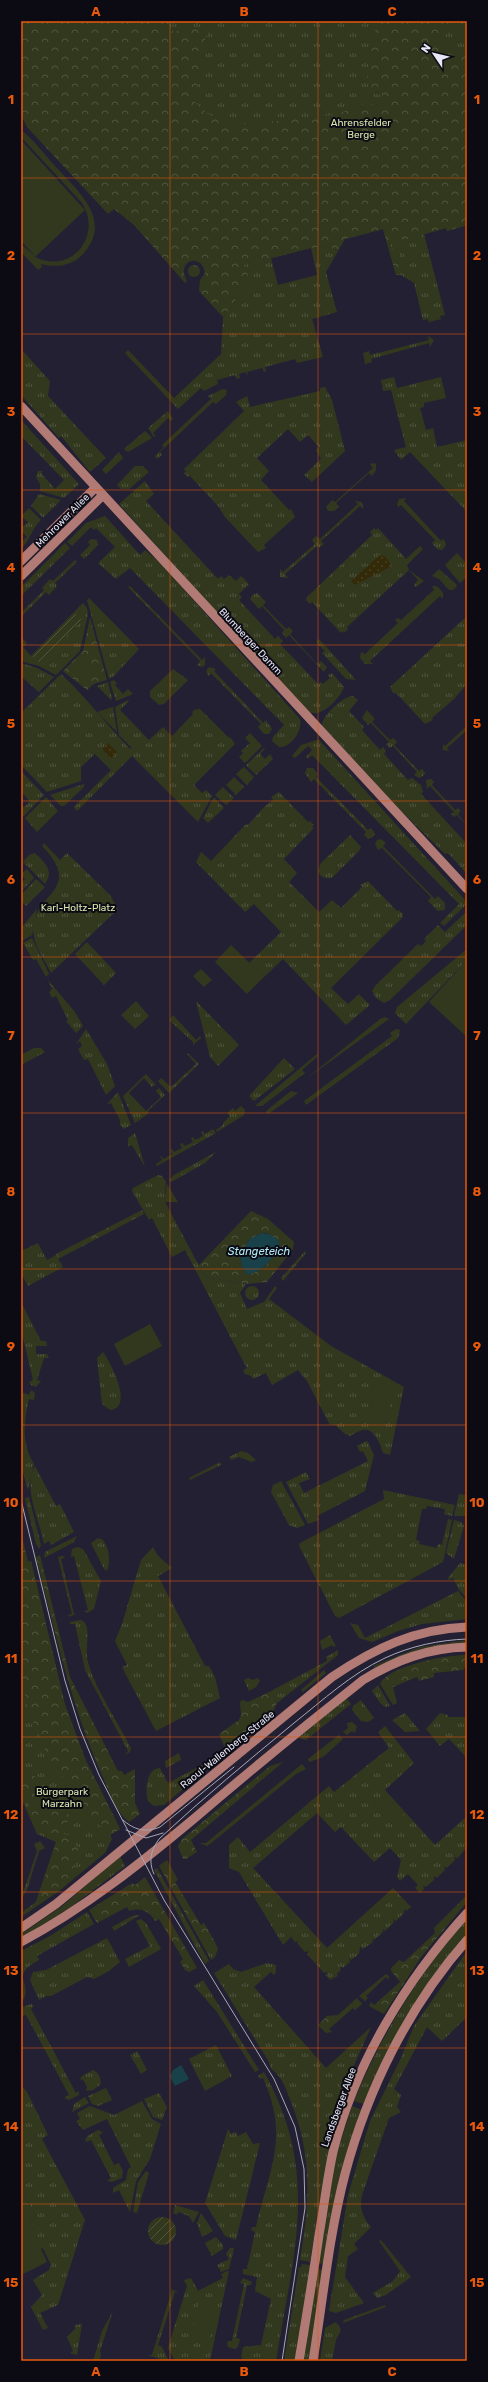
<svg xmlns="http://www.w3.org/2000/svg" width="488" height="2382" viewBox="0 0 488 2382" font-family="Rubik,sans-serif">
<defs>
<pattern id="grass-tufts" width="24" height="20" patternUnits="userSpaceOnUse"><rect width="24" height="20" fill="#32381d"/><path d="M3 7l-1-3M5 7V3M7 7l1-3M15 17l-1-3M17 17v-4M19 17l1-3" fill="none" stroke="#50553e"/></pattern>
<pattern id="forest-crowns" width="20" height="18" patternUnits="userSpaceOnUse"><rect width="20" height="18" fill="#32381d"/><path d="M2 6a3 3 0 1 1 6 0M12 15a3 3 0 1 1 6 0" fill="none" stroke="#50553e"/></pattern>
<pattern id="sand-dots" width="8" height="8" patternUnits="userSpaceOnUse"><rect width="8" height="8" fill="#332a09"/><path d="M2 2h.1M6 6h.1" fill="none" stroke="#473f21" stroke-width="1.8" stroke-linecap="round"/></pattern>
<pattern id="garden-furrows" width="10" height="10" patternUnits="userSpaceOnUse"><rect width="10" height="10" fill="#32381d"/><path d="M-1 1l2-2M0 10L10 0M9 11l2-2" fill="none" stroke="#50553e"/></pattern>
</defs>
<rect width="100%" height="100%" fill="#232034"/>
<g fill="url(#grass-tufts)" fill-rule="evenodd">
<path d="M21,21H467V225L447,231L446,228L424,234L445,315L440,316L441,319L429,322L428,319L423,320L414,283L401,275H396L383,229L315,247L326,246L338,251L326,272L337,312L312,319L323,357L297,363L295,359L265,367L266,371L264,372L262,368L247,372L248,376L245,372L239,374L240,378L237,379L235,375L217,380L218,384L204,391L201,388L178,409L125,353L128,350L174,398L221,354L223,317C233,306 236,295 249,286ZM311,248L317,275L278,285L271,258Z"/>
<circle cx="194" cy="271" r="6"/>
<path d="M428,336L434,340L430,347L429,343L371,359L372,362L365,364L363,353L369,351L370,355L429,340Z"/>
<path d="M21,349L50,381L48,396L106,458L90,472L61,436L59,438L21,395Z"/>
<path d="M394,377L397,388L441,377L446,398L424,403V407L420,408L426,430L433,428L437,447L467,440V512L410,452L401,460L394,450L406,447L391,390L383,391L381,380Z"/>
<path d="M325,387L332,400L345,451L312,482L304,475L321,459L316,450L319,447L308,435L300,442L288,429L257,458L269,471L261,480L289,510L291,509L295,517L264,545L266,548L258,552L225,517L218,506L190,476L188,477L184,473L186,472L184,469L244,411L236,402L247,396L250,407L320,391V388Z"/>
<path d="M223,389L227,390L226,395L216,404L213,402L160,452L162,455L157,459L155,456L164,447L162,445L211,399L208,396Z"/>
<path d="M168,411L173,419L171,421L168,418L153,433L156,436L154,437L148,428Z"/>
<path d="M21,420L79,484L64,498L40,491V484L36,477L38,471H43L41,473L55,489L64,480L21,436Z"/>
<path d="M145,431L152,438L128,452L124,449Z"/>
<path d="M119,452L123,458L106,474L102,470Z"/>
<path d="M374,463L376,464V470L372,476L369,473L336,503L339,507L334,511H328L326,507L332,500L335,502L373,468L370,464Z"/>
<path d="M135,466H143L149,472L129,489H121L117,485Z"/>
<path d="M145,481L154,494L146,501L218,579L221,576L224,579L229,575L236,581L241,576L249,584L239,594L242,597L239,600L275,639L278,636L283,641L280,644L318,684L321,682L323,684L330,678L328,675L332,673L344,687C341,697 324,715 313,713C310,713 306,710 304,709L119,504Z"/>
<path d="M39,494L61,500L43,518L31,506Z"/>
<path d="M406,498L404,501L441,541L444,539L446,545L442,550L437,549L432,543L435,540L401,505L398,507L397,505L399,499Z"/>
<path d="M355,501L362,502L363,509L360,506L321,541L324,544L319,548L317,546L285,574L288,578L280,577V569L283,572L315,544L312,540L316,536L320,539L358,504Z"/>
<path d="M29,508L41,520C32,528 30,540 21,549V542L27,537L21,531V526H24L28,522L21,516Z"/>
<path d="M105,516L140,555L145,550L159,562L300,719C303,730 291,748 279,747L272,741L273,737L284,725L130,568L116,579L98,563L115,547L96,528L94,530L91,527L72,546L67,542L86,523Z"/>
<path d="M374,528L376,530L378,528L406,559L420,546L423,549L407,565L409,570L424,581L416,587L414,585L418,580L409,570L347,627L348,629L344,633L343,631L341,633L312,602L310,604L306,600L307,597L372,535L370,532Z"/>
<path d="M91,539L97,540L98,545L84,559L80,555L90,545L88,542Z"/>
<path d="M65,543L70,548L21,596V587Z"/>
<path d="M457,553L467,564V577L460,583L445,565Z"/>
<path d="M75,560L77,562L55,583L57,586L49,595L46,592L21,617V613L44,590L42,588L50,579L53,581Z"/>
<path d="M439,569L456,584L457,586L453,590H449L439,579L432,576Z"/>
<path d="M130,586L202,660L205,657V665L202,667L197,665L200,661L128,587Z"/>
<path d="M432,586L438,587L443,593V599L440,596L370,661L373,664H365L360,658L361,652L365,654L398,623L395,620L398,618L401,620L434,590Z"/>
<path d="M257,593L266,602L263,605L286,629L289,627L293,631L290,634L317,664L321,661L327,667L324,672L289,635L286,638L282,633L284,630L262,606L259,609L250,599L252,595Z"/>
<path d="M89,598L139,649L114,676L109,679L87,600Z"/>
<path d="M83,603L87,608L88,614L80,651L56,675L39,666L21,661L22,638L27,643L23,647L31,656L81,620L74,612Z"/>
<path d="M467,616V684L454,699L432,718L433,720L425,724L397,694L393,693L390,687Z"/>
<path d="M319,639L356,680L346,679L322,653L325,651L316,642Z"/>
<path d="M21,663L37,668L54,677L39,692L23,678Z"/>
<path d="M209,667L216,669L214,671L263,723L266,720L272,729L269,734H264L258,727L261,724L211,673L208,676L206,671Z"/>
<path d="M173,669L188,680L164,704L159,705L150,697V691Z"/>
<path d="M61,674C86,697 106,724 129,748H132L119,735L115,707L128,700L129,701L120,710L149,740L163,727L172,736L193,714L192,712L196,709L198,710L199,708L229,738L230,737L235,744L194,785L202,793L206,790L212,796L198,822L132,756L77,811L74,807L111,770L95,754L81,767V781L47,792L21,765V713Z"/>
<path d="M114,680L117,683L115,685L123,694L128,689L133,694L116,701L110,682Z"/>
<path d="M108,682L112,699L111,700L97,686Z"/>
<path d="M353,696L358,700L349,711L364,727L362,730L380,750L383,747L386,751L384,754L408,780L412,778L421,785L423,792L421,794L467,844V874L448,853L445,854L395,805L322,725C322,716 343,696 353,696Z"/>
<path d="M113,707L117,732L97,712Z"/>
<path d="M367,710L375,719L372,722L390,740L393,738L397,742L394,745L419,771L422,769L425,773L423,776L419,778L414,775L417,772L393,746L390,748L386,744L389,742L371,723L368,725L362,718Z"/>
<path d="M467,726V730L447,748L449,751L443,750V744L445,746Z"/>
<path d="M250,733L262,746L245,763L239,757L243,753L241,751L250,743L245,738Z"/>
<path d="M317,740H319L466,901L467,904L444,926L440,923L459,904L312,755L308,759L306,757L312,750L308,746L295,758L292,756L301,745Z"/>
<path d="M264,748L265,749L260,754L265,759L270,754L273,759L256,775L246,765Z"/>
<path d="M244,767L254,777L247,785L236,774Z"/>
<path d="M307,768H313L318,774L316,777L368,830L371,828L375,834L373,837L368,839L364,835L366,832L314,779L311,782L305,773Z"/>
<path d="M21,771L44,795L24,816H21V809L30,802L21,791Z"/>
<path d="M234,777L244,787L236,795L226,785Z"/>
<path d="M431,779L434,782L432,785L455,810L458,808L461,811L458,814L467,826L457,815L454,817L451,814L454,812L430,786L427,789L426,780Z"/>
<path d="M84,784V787L64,806H61L50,795Z"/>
<path d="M223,787L234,798L226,805L215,795Z"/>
<path d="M279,792L308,822L310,821L314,825L312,827L314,828L284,859L297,873L289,882L319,912L332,900L341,908L362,887L360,885L368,881L397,911L399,910L403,914L402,915L403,917L331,988L348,1004L359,994L370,1005L346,1025L283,959L264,977L249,963L281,932L254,904L245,912L196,862L201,852L211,861L246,824L248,825L264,807L273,800L271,797Z"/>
<path d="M46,797L58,811L37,832L25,818Z"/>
<path d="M214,797L224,808L208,823L203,818Z"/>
<path d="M350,835L361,847L359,851L332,878C325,879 320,877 318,871L321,863Z"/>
<path d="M381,839L386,843L383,846L435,899L438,896L445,903V910L438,911L428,901L431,897L382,848L378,850L375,844L377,840Z"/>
<path d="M44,843L60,860L67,853L110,895L118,909L51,973C46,962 36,949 34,937C26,893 88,893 42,846Z"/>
<path d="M35,853C44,862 55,871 45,884L23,862L29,855Z"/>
<path d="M27,869L34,878L21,892V884L25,879L21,874Z"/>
<path d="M36,879L45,887L26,906L21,901V895Z"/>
<path d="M37,909L32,935L22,941L21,928Z"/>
<path d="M465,913H467V925L390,1000L384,1003L376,998L372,991L375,986L418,944L421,946L426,941L424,939L438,925L445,932Z"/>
<path d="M32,938L49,974L46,977L36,959L33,960L23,943Z"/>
<path d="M87,942L116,973L104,985L75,954Z"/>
<path d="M467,949V960L406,1024L395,1013L397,1007Z"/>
<path d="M48,980L75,1012L83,1026L76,1033L66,1021L68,1020L56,996L52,998L49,992L52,989Z"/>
<path d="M136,1001L149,1016L135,1029L121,1015Z"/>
<path d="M196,1001L239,1045L218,1066L210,1057Z"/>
<path d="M173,1015L196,1040L200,1036L201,1038L193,1045V1042L169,1020Z"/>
<path d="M385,1017L389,1019L306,1079L380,1019Z"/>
<path d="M86,1029L107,1064L115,1086L106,1095L88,1059L84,1060L78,1049L82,1046L80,1041L76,1044Z"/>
<path d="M396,1029L400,1030L398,1038L306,1105L304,1101L392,1036L390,1033Z"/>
<path d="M34,1048H41L45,1052L21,1065V1055Z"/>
<path d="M188,1053L199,1064L169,1093L158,1081L161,1078L171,1087L196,1064L187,1054Z"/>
<path d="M317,1054L318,1056L302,1070L305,1073L262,1106H255Z"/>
<path d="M284,1058L295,1069L254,1101L249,1096Z"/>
<path d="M146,1074L156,1085L152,1087L144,1078L129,1093L146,1111L161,1097L156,1091L159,1088L165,1095L149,1110L148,1114L135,1123L123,1096Z"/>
<path d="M291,1091L298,1093L268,1114L266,1111Z"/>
<path d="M118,1092L131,1125L124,1129L120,1125V1120L111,1103L107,1104Z"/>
<path d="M238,1103L245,1110L244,1115L217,1132L216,1130L223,1125V1123L230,1116L227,1113L233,1108L235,1111L241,1106Z"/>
<path d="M213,1129L216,1133L157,1166L156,1164L162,1160L160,1156L164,1159L172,1154L170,1150L172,1149L174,1152L182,1148L180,1144L182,1143L185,1146L193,1142L191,1138L193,1137L195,1140L203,1136L201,1132L203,1131L205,1134Z"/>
<path d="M135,1133L145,1167L132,1145L128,1147V1138Z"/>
<path d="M216,1152L205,1163L171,1182L169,1180L174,1175Z"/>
<path d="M158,1175L162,1176L166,1182L164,1201L167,1184L178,1202H165L205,1277L246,1284L240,1293L247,1309L264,1302L275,1286L277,1288L269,1299L331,1346L404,1387L390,1455L383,1453C381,1445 374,1427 363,1430C358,1431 354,1434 350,1436L345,1434L335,1425H330L307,1381L298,1370L272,1385L266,1373L253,1379L251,1376L245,1374L243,1370L247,1368L244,1363L185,1250L172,1257L152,1218L149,1220L132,1191L133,1188Z"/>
<path d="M38,1243L47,1260L56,1255L63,1267L28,1286L21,1273V1251Z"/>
<path d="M305,1251L306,1253L283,1281L281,1278Z"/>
<circle cx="252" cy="1293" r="7"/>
<path d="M21,1302L41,1341H46L47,1346H36V1354H47L49,1358H44L37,1380L41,1381L36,1387L31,1385L29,1382L33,1380L21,1329Z"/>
<path d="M103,1352C111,1363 134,1408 110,1410L102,1404L97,1358Z"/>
<path d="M31,1390L35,1393L34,1400L29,1399C24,1421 21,1443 34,1464L28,1490L21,1466V1392L29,1395Z"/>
<path d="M366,1441L368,1442L374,1455L365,1491L317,1516L319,1520L308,1524L286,1482L306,1472L310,1479L299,1483L304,1493L368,1461L363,1451L360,1452L357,1446Z"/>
<path d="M241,1451L248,1453L256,1460L252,1462L239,1457L231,1460L229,1457Z"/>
<path d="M220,1462L221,1465L190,1480L189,1478Z"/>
<path d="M35,1466L56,1506L60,1504L74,1532L51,1545L49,1541L44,1544C40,1521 22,1488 35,1466Z"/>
<path d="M281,1481L305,1525L297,1528L289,1525L271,1492L273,1485Z"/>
<path d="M383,1490L455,1505L452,1516L444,1514L445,1509L427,1506L426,1509H422L416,1540L420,1541L419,1544L437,1548L438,1544L442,1545L448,1519L452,1520L443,1562L339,1618L335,1616L299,1546L300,1543L384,1499Z"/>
<path d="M459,1494L467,1495L466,1516H454Z"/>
<path d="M29,1497L41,1545L39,1549L36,1544L25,1498Z"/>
<path d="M454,1520L461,1522L464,1526L454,1559L446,1553Z"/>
<path d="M21,1533L28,1562L31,1561L65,1705L86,1761L120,1829L110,1835L112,1839L105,1853L59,1891L21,1917V1913L36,1902L56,1842L37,1834L21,1798L23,1793L21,1789Z"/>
<path d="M98,1538L103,1540C109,1549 111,1560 107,1571L104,1569L91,1543Z"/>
<path d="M77,1547L83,1549L101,1581L94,1609L87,1613L84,1611L88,1610L74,1556L71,1557L72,1549Z"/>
<path d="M153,1547L158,1556L172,1568L158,1576L205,1666H209L215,1677L220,1698L156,1731L126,1675L122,1667L127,1665L115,1641L122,1624L141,1560Z"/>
<path d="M62,1556L65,1558L61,1559L74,1614L78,1613L69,1617L68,1615L72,1614L58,1557Z"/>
<path d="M460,1563L467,1565L465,1596L459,1590L453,1578L449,1580L448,1578Z"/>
<path d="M458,1591L467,1602V1619L422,1624L398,1631L372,1642L359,1638L350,1623L358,1625L365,1638Z"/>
<path d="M81,1620C93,1624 84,1648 88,1662C95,1689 118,1722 131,1748L130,1752L125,1755L128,1751L85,1670L75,1624H70V1622Z"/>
<path d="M330,1635L336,1646L333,1647L332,1645L322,1650L320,1641Z"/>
<path d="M467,1640V1643L420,1649L375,1668L373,1666L420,1647Z"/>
<path d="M338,1650V1655L277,1703L271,1691L327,1661L326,1657Z"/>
<path d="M324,1670L326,1673L303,1692L301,1690Z"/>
<path d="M248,1678L253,1680L258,1678L260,1681L256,1687L249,1691L244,1680Z"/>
<path d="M378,1685L390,1706L385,1707L380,1703L372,1691Z"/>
<path d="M382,1687H393L397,1703L393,1705Z"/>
<path d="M346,1698L351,1704L306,1740L301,1739L299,1737Z"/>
<path d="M361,1700L374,1718L368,1722L361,1721L352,1710L353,1706Z"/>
<path d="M405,1713L420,1731L405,1732L392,1720Z"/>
<path d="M440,1713L448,1715V1717H467V1758L449,1739L440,1746L426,1729Z"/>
<path d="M352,1722L357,1726L355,1733L352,1731L347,1735L343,1732L339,1735L343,1739L323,1757L309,1762L308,1759L348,1728L347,1723Z"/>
<path d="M385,1726L414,1763L385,1790L435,1845L467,1816V1847L465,1846V1849L458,1858L455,1857V1860L447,1868L444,1866L445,1870L437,1878L434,1876V1880L426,1887L423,1886L424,1889L420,1893L415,1888L418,1885L408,1874L400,1881L397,1877L401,1860L390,1848L374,1862L341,1827L335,1832L317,1813L253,1868L327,1948L393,1888L411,1907L406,1911L404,1909V1913L396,1921L393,1919L394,1922L385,1931L383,1929V1932L374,1940L372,1938L373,1942L363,1949L360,1947L359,1954L351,1960L349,1958L350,1962L343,1968L340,1966L341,1970L337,1974L338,1976L330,1980L326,1975L328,1972L324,1973L316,1964L319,1962L315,1963L307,1954L309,1951L305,1952L297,1943L299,1941L295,1942L291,1937L283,1945L239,1872L229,1868V1845L238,1837L250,1852L329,1786L334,1792L389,1748L378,1732Z"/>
<path d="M179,1753L181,1760L166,1768L165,1761Z"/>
<path d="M217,1757L218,1760L164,1805L154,1806L148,1801C145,1791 146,1768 160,1768L168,1783Z"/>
<path d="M302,1764L306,1769L296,1774L210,1844L207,1846L200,1843H206Z"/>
<path d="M40,1841L45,1848L39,1851L27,1890L21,1899L37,1851L34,1844Z"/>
<path d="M120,1856L125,1866L68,1909L21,1938V1934L61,1907Z"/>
<path d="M157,1868L209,1961L205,1964L154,1870Z"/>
<path d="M87,1912L94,1924L37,1956L39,1960C9,1976 32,1982 24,1999L21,2000V1951L50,1936Z"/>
<path d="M140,1915L114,1931L112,1927L132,1916Z"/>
<path d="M467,1917V1934L447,1958L364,2104L354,2101C382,2033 420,1973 467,1917Z"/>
<path d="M141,1919L146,1923L161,1949L129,1967L125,1959L150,1946L136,1921Z"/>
<path d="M107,1938L120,1962L109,1971L94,1979L87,1977L51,1996H47L39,2000L30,1980L33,1972L46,1970Z"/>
<path d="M214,1940L218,1949L215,1957L211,1960L201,1942Z"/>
<path d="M467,1951V2017L442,2041L427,2027L394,2089L401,2095L397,2107L401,2112L389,2118L362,2195C359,2208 363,2218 371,2227L354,2244L358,2249L348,2256L345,2277L364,2303L336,2313L329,2311L348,2195L370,2121L401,2058L414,2026Z"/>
<path d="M267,1963L276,1965V1972L274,1975L271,1972L254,1987L326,2068L371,2027L347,2081L341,2103L344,2105L322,2188L310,2262L300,2260C310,2201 313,2154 289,2097C286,2088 280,2074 271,2069L269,2062L214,1973L229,1964L233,1969L241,1972Z"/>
<path d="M203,1980L259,2070L255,2072L217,2012L194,1986Z"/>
<path d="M31,2004L34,2006L31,2009L76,2093L79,2091V2095L69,2100L64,2098L69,2095L26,2015L21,2016L23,2007Z"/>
<path d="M216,2045L232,2076L205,2091L189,2059Z"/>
<path d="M137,2051L147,2070L141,2074L130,2055Z"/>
<path d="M93,2070C99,2073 102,2079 100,2085L93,2090L86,2091L87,2087L84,2081L80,2079L82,2076Z"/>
<path d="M264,2072C321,2174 293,2254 276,2361H244L241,2357L243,2347L261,2345L271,2299L255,2291L257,2277L243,2274V2269H247L255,2232L251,2230L252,2227H256C269,2169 290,2137 263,2078L260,2079L258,2076Z"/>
<path d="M21,2085L27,2092L48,2135L42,2139L85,2220L58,2305L40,2313L48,2328L43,2330L31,2307L42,2295L33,2280L49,2270L51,2265L30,2222L37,2218L21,2188V2148L23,2147L21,2143Z"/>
<path d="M106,2088L112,2100L98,2106L92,2104L88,2096Z"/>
<path d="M159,2093L167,2107L162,2120L153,2117L144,2099Z"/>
<path d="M85,2097L89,2103L72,2112L74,2104Z"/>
<path d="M142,2101L152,2119L161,2124L150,2159L136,2181L130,2212L119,2190L113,2193V2188L126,2180L128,2169L131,2167L107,2119L83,2130L76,2121L80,2119L77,2113L90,2106L114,2115Z"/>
<path d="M352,2106L362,2110L324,2264L318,2263L335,2160Z"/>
<path d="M228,2129L231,2134L236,2132L238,2136L246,2132L253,2144L260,2143L236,2240L225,2236L205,2203Z"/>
<path d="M98,2130L103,2132L99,2135L114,2165L119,2163L123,2171L122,2178L112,2182L107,2181L111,2178L91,2140L86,2142L85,2139L89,2135Z"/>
<path d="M146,2171L149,2173L137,2213L133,2212L138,2182Z"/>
<path d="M175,2205L199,2212L193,2223L189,2216L178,2212L177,2215L173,2213Z"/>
<path d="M201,2213L213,2231L202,2237L197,2223Z"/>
<path d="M216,2237L223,2245V2249L212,2256L205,2243Z"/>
<path d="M381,2240L411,2277L386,2295L377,2298L373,2293L393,2281L400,2271L379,2241Z"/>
<path d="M230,2248H234L229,2269L221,2272L217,2265L229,2259L226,2254Z"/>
<path d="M302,2264L310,2265L295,2361H284L299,2267H301Z"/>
<path d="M317,2269L324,2270L309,2361H302Z"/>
<path d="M227,2271H229L210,2361H175L168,2348L187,2286L184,2280L191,2278L198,2291L223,2278L221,2274Z"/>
<path d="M243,2278L252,2282L251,2285H247L236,2338L240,2339L238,2347L235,2349L228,2347L227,2344L228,2341H232L244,2284L240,2283Z"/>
<path d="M170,2288L179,2293L175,2292L158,2345L162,2347L168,2359L165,2361L148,2355H152L172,2290Z"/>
<path d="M385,2305L386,2307L343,2323L344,2320Z"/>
<path d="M113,2311L100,2351L101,2355L99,2361H93L102,2331Z"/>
<path d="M336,2322L341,2330L336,2340L332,2361H320L325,2328Z"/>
<path d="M82,2324L77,2355L70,2353L73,2351L67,2337L75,2329V2325Z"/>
</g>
<g fill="url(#forest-crowns)" fill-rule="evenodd">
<path d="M21,21H170L166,31H187L207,24L210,28L203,44L200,80L192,99L204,111L223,123L247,124L335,115L366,103H371L375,107L385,105V96L376,94L367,83L369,51L378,21H467V33L451,25L445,28L438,53L442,56L467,54V225L447,231L446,228L404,240L396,236L392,239L390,245L393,249L399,250L401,266L395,271L383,229L345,239L338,251L326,246L311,248L244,265L250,281L249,286C236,295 233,306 223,317L199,291L200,280L205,273C202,252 175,260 187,281L185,283L134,225L114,209L108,214L27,127L21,115Z"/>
<path d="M90,617L107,680L94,684L87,690L63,671L83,651Z"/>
<path d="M142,1210L144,1214L58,1259L56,1254Z"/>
<path d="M251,1211L268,1219L294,1242L293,1249L267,1282L246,1284L205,1277L199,1265ZM262,1233H267L280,1249L262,1269L248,1275L242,1267L240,1254L250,1239Z"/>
<path d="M21,1534L28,1562L31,1561L65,1705L86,1761L120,1829L110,1835L102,1827L78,1813L71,1800V1790L64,1777L51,1771L45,1761V1750L27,1707L21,1668L24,1656L21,1648Z"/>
<path d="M77,1536L74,1542L44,1558L45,1552Z"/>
<path d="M40,1555L70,1677L118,1771H122L124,1775L135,1769V1803L140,1814L129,1822C115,1812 109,1791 102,1775C71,1705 55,1631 36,1557Z"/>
<path d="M467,1655V1665L463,1670L434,1673V1677L419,1681L417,1677L393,1687H382L380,1683C392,1665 446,1655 467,1655Z"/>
<path d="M271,1691L277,1703L270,1718L227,1753L219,1734L239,1720L241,1715L240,1702L242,1700L248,1702Z"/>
<path d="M283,1762L191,1840L197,1852L186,1859H183L178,1846L182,1839L270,1766Z"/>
<path d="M21,1772L23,1775H33C40,1780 66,1808 67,1816C69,1823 65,1828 61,1833L71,1836C89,1865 71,1858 66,1885L40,1904L36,1902L56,1842C53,1836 46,1836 41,1831C28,1815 21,1792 21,1772Z"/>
<path d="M167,1860L178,1880L175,1882L201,1925L204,1923L214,1940L201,1942L159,1866Z"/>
<path d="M145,1877L197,1968L189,1972L185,1970L180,1962L183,1959L159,1919L155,1921C150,1911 140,1907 129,1911L127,1907L97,1923L89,1910L132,1883L135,1885Z"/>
<path d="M467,1895V1902L421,1957L384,2014L369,2006L371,2002L374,2005L400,1982L391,1971V1968L399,1960L404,1962L435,1933L434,1928Z"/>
<path d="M386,1974L389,1976V1980L386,1977L366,1996L368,1998L365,2001L359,1996Z"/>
<path d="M357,1998L362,2004L355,2010L353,2008L329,2029L332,2032L326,2033L318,2025L327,2016L338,2015Z"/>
</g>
<g fill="url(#sand-dots)">
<path d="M380,555L385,556L392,566L355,585L351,581Z"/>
<path d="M108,743L117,752L111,759L102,749Z"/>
</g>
<g fill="url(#garden-furrows)">
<path d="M74,612L82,620L41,664L31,656Z"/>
<circle cx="162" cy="2231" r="14"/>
</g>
<g fill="#32381d">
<path d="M21,130C34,140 44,154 55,166C77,190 114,220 83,254C72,266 56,268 41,264L42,267L38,270L21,252V244L35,256L21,241V140L85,210L35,257C71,275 103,236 82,203L21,137Z"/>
<path d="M79,657L95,673L84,684L68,668Z"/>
<path d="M231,945L264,977L247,994L215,962Z"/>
<path d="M467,960V1037L429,1002Z"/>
<path d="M201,969L212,980L204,987L193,976Z"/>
<path d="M150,1324L162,1346L125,1366L114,1344Z"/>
<path d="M374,1382L393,1384L387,1422L368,1419Z"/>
<path d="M386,1796L406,1818L395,1828L375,1806Z"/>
<path d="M21,2188L37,2218L30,2222L44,2247L41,2249L47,2262L21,2275Z"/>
<path d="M199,2304L217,2308L208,2343L191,2339Z"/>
</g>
<g fill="#184149">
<path d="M262,1233C271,1234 281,1238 280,1249L262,1269L248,1275L242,1267L240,1254L250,1239Z"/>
<path d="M181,2065L189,2079L175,2086L170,2077L173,2070Z"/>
</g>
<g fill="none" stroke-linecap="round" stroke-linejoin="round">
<g stroke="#b17a74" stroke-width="9">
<path d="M21,406L467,889"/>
<path d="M21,561L95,488"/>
<path d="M21,576L102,496"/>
<path d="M21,1928L56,1904L332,1677C375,1648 415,1629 467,1627"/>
<path d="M21,1942C85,1908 141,1863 196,1817C251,1770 306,1725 363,1680C396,1660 428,1648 467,1647"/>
<path d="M299,2361C306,2319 313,2277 319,2235C324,2207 327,2179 333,2152C355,2063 406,1980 467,1913"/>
<path d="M313,2361C323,2299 329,2235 345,2174C368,2088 409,2006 467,1940"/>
</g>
<g stroke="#a8a7b7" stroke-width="1">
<path d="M21,1500L65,1681L80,1729L99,1775L164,1900L274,2079L295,2127L304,2169L305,2208L282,2361"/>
<path d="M123,1820C134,1830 146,1833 160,1827L234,1767"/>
<path d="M126,1830L146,1838L163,1833"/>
<path d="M154,1874C148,1861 151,1849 160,1838C203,1798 249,1760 294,1723C323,1700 351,1674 385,1658C411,1646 439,1640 467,1639"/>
</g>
</g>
<path fill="none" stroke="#e8590c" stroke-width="1" stroke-opacity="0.55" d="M170,21V2361M318,21V2361M21,178H467M21,334H467M21,490H467M21,645H467M21,801H467M21,957H467M21,1113H467M21,1269H467M21,1425H467M21,1581H467M21,1737H467M21,1892H467M21,2048H467M21,2204H467"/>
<g text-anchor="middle" stroke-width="4" stroke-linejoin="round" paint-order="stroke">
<g font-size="10" fill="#dae8ae" stroke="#0c0b14">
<text x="361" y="126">Ahrensfelder<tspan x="361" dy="12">Berge</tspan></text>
<text x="78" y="911">Karl-Holtz-Platz</text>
<text x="62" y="1795">Bürgerpark<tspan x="62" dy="12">Marzahn</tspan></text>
</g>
<g font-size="10" fill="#e8e7f5" stroke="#0c0b14">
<text transform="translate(62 520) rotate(-45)" y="4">Mehrower Allee</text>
<text transform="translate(251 641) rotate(47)" y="4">Blumberger Damm</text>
<text transform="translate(227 1749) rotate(-39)" y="4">Raoul-Wallenberg-Straße</text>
<text transform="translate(338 2107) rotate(-70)" y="4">Landsberger Allee</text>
</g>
<g font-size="11" font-style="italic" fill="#b3edfb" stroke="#0c0b14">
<text x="259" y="1255">Stangeteich</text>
</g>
</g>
<rect width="488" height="2382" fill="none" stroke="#0c0b14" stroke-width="44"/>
<g transform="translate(434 54) rotate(305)" stroke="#0c0b14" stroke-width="3" paint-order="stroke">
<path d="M0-3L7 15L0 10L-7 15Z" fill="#e8e7f5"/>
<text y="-6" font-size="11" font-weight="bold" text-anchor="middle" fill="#e8e7f5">N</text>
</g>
<rect x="22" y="22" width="444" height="2338" fill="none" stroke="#e8590c" stroke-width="1.5"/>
<g font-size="13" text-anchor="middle" font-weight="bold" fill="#e8590c">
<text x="96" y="16">A</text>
<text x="244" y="16">B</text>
<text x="392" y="16">C</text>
<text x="11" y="104">1</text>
<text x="477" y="104">1</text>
<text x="11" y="260">2</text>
<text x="477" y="260">2</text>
<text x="11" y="416">3</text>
<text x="477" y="416">3</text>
<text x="11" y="572">4</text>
<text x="477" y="572">4</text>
<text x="11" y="728">5</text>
<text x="477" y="728">5</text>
<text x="11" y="884">6</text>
<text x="477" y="884">6</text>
<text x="11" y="1040">7</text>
<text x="477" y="1040">7</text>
<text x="11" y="1196">8</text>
<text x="477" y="1196">8</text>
<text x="11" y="1351">9</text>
<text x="477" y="1351">9</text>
<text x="11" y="1507">10</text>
<text x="477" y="1507">10</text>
<text x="11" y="1663">11</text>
<text x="477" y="1663">11</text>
<text x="11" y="1819">12</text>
<text x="477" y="1819">12</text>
<text x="11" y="1975">13</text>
<text x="477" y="1975">13</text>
<text x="11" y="2131">14</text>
<text x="477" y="2131">14</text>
<text x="11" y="2287">15</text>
<text x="477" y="2287">15</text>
<text x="96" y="2376">A</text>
<text x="244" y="2376">B</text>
<text x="392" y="2376">C</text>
</g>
</svg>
